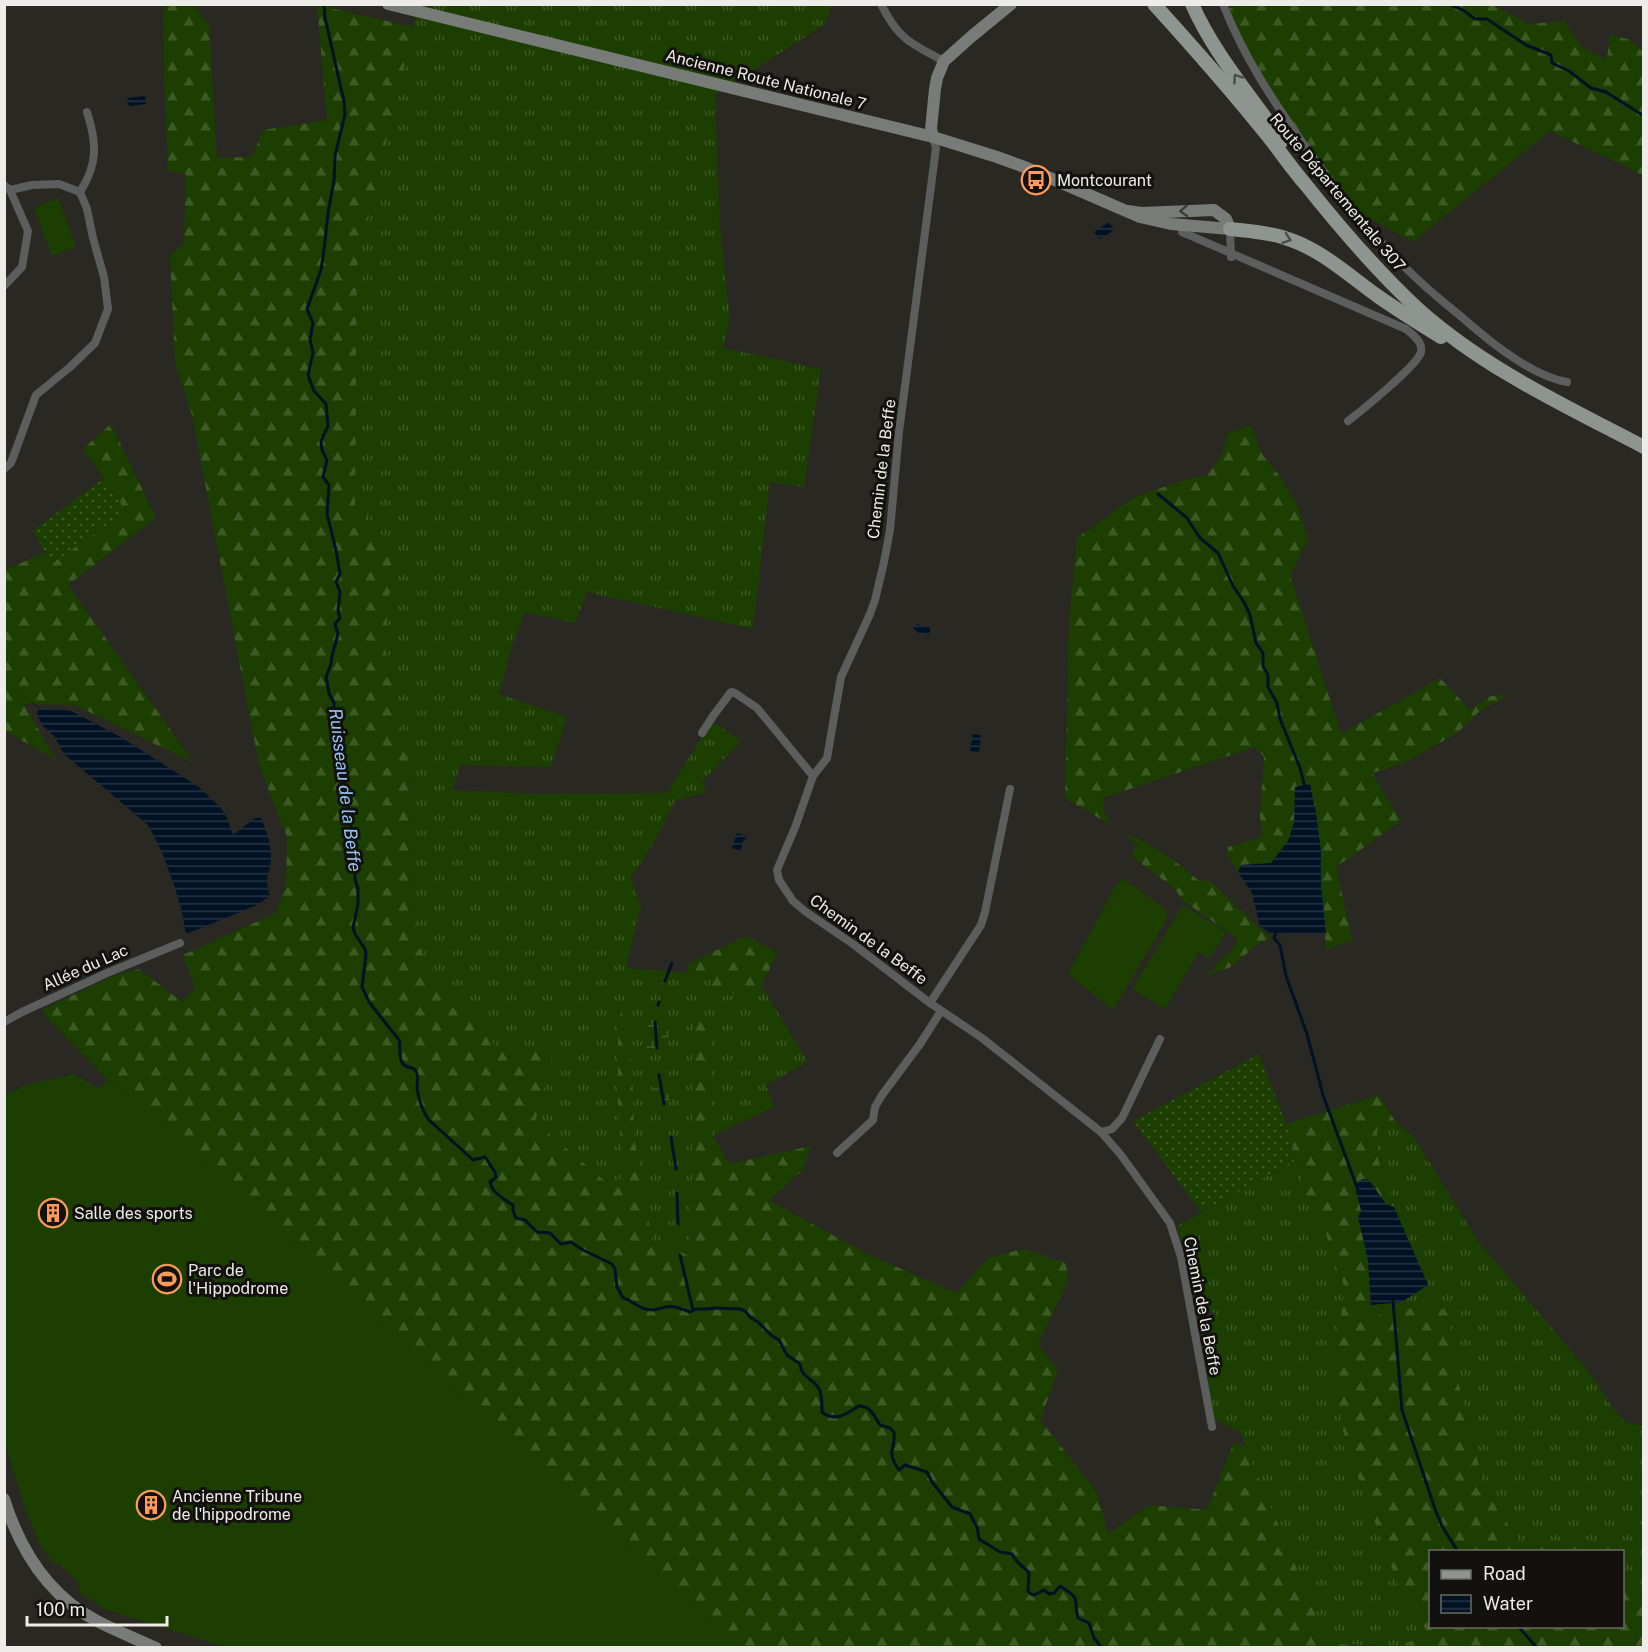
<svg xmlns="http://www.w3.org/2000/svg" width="1648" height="1652" viewBox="0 0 1648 1652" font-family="'Public Sans',sans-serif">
<defs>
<pattern id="grass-tufts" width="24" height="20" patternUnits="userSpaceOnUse" patternTransform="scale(1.5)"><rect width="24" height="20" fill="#1c3e00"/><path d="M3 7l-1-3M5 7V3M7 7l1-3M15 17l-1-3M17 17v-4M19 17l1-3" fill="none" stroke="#3d5a25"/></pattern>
<pattern id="forest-firs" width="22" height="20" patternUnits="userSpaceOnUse" patternTransform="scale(1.5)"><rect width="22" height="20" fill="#1c3e00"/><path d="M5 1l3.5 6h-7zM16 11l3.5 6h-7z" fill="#3d5a25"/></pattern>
<pattern id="wetland-marsh" width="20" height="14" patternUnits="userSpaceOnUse" patternTransform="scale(1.5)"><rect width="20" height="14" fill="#1c3e00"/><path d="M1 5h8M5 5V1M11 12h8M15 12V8" fill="none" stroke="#3d5a25"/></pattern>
<pattern id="garden-dots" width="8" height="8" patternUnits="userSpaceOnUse" patternTransform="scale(1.5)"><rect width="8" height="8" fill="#1c3e00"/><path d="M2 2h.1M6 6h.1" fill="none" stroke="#3d5a25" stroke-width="1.8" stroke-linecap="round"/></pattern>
<pattern id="water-rules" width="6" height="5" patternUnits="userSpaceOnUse" patternTransform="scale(1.5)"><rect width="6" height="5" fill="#011224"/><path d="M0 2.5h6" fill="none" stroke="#263544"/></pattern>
</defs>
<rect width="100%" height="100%" fill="#2a2822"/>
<g fill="url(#grass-tufts)">
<path d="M419,5H832L825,24L715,95L720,228L730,319L723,348L821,369L804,487L770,482L753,629L587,592L575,623L525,612L514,640L499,694L567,717L551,767L460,765L453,790L535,794L667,793L712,721L741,741L702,782L707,792L675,801L655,841L631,878L641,905L626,968L686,973L712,977L707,1001L761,985L808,1062L766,1085L774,1107L713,1136L710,1039L692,1032V1187L690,1256L652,1240L634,1137L633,1090L626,1002L624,1179L605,1181L534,1122L478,1015L440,982L419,948L412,884L408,766L385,648L393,547L355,507L357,266L413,27Z"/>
<path d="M1395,1121L1414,1137L1478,1241L1585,1367L1614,1409L1626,1422L1643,1426V1598L1623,1566L1622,1552L1613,1551L1604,1539L1524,1549L1484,1487L1452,1357L1449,1309L1400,1308L1371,1318V1305L1402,1302L1428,1284L1394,1207L1378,1159L1377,1130Z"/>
<path d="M1296,1160L1317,1230L1326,1234L1345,1289L1332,1373L1398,1584L1429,1635L1395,1647L1328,1643L1245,1446L1241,1433L1214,1419L1199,1323L1208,1328L1216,1314L1195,1303L1177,1226Z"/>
</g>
<g fill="url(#forest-firs)">
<path d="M1237,4L1492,5L1529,24L1564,21L1582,47L1607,59L1610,34L1630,40L1643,52V175L1550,131L1413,242L1350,207L1287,120L1226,11Z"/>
<path d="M163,5H194L209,26L217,158L252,157L263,130L327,120L317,5L413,27L357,266L355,507L393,547L385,648L408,766L412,884L419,948L440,982L478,1015L497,1050L554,1048L535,1122L605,1181L623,1179L618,1101V1020L626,1000L633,1090L634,1137L652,1240L690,1256L692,1187V1032L703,1012L710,1039L713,1136L729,1164L811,1146L803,1170L769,1200L869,1255L957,1293L989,1257L1024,1249L1066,1263L1068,1281L1038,1344L1058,1371L1040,1420L1097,1492L1108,1534L1149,1505L1207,1510L1234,1442L1245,1446L1328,1643L1379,1647H738L125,1093L107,1079L49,1020L42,1010L113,976L139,969L182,1002L195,988L183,955L276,913L286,886L287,837L259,765L192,415L175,363L170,256L184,243L186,174L168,171L164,73Z"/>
<path d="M111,424L156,518L68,585L194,763L75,705L24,704L56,760L5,731V570L44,553L52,563L125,512L118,498L83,449Z"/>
<path d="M1251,425L1262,454L1281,478L1298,507L1308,540L1290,575L1341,734L1440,678L1470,710L1491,696L1508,695L1481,710L1457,733L1402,764L1372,773L1401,821L1336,867L1352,940L1326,950L1321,884V852L1316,813L1310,784L1296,787L1294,823L1288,841L1271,863L1241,865L1238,872L1227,855L1228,847L1262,837L1260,815L1264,757L1255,747L1103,798L1104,812L1111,825L1065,798L1069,622L1077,538L1134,497L1191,478L1207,476L1222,455L1228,433Z"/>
<path d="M1125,834H1128C1154,846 1178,862 1199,881H1210L1271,939L1260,942L1231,967L1202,977L1215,968L1217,963L1232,950L1238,939L1182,900L1175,889L1131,856L1137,845Z"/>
<path d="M746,936L778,953L761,985L707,1001L712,977L686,973L688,964Z"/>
<path d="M1379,1095L1395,1121L1377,1130L1378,1159L1394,1207L1386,1205L1369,1180L1358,1183L1356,1191L1361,1210L1358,1217L1368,1260L1371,1318L1400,1308L1449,1309L1452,1357L1484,1487L1524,1549L1604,1539L1613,1551L1430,1552V1626H1622L1623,1566L1643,1598V1647H1395L1429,1635L1398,1584L1346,1445L1332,1373L1345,1289L1326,1234L1317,1231L1286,1124Z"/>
</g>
<g fill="url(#wetland-marsh)">
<path d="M648,1019H669L668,1049L647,1048Z"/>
<path d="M654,1080L670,1081L669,1105L653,1104Z"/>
</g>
<g fill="url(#garden-dots)">
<path d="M104,478L118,498L125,512L52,564L33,531Z"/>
<path d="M1259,1054L1286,1124L1296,1160L1201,1212L1133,1121Z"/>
</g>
<g fill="#1c3e00">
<path d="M58,198L76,247L52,256L34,208Z"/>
<path d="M1122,878L1164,908L1167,914L1166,921L1113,1010L1068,974L1115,887Z"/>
<path d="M1183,905L1226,932L1210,958L1199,952L1165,1009L1132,989Z"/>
<path d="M74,1074L99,1089L107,1080L125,1093L738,1647H225L104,1609L81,1593L78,1587L80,1584L60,1564L53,1563L40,1545L26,1512L5,1443V1095L26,1085Z"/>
</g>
<g fill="url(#water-rules)">
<path d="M145,96L146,104L130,106L127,103L128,98Z"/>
<path d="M1109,222L1114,230L1100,239L1094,232Z"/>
<path d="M917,624L924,626H930V634L928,636L924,634H919L913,627Z"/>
<path d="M5,683L40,708L71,711L119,736L180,775L200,788L221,808L226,816L233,835L255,818H261C266,829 271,844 271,857C271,874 263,877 270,896L257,905L186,934L181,907L174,885L162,852L148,825L64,754L54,736L42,725L37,714L39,708Z"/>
<path d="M973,734L981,735L979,752L970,751Z"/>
<path d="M1310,784L1316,813L1321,852V884L1326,934L1270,933L1260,926L1252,893L1238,872L1241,865L1271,863L1288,841L1294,823L1295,787Z"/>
<path d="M737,833L747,836L745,840L744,839L740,851L732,848Z"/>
<path d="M1362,1179L1369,1180L1386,1204L1394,1207L1428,1285L1402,1302L1371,1305L1368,1260L1358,1217L1361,1210L1356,1191L1358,1183Z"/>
</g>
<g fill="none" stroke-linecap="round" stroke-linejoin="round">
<g stroke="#011224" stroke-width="3">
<path d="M324,4L325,18L344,101L345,114L335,156L334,180L328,213L324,250L321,270L307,309L313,323L310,339L313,353L308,375L314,391L326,404L328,426L321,441L322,450L327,460L323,477L329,485L327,514L336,550L340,574L336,582L340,592L338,611L340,618L335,624L338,634L332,656L331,664L326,677L329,693L334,703L333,724L344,759L342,777L350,820L355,856V879L358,889V904L353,928L355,934L365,949L366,954L362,987L369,1002L399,1040C401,1047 398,1059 403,1064C407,1069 416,1066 417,1074C418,1079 417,1084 417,1089C419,1100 423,1112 429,1120L473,1160L485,1157L495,1172L496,1177L490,1182C492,1193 504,1199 513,1205V1211L516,1218L525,1220L537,1232L550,1233L561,1244L571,1242L583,1250L612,1264L615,1269L617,1287L623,1298C632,1300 638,1308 646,1309C654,1311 658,1309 665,1307C674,1305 682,1309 690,1312L696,1309H707L715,1308L740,1309L745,1311L750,1317L758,1322L772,1336L779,1340L787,1355L800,1364C801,1379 815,1378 820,1391C822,1397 822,1405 822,1412C836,1423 847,1413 859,1406C871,1406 874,1416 880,1425L890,1428L894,1432C896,1451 885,1449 899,1470L905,1465L927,1472L932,1482L952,1507L970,1514L977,1527L979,1539L1000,1552L1012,1554C1018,1566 1022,1564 1029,1573L1028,1591L1031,1594L1034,1595L1044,1590L1049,1594L1054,1593L1060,1586C1083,1601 1072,1595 1078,1618L1089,1623L1094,1638L1102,1648"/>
<path d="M1449,4L1463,10L1475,19H1487L1526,45L1551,55L1552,63L1569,71L1591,88L1606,92L1644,116"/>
<path d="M1158,494L1187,518L1200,538L1218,553L1233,586L1244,602L1250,615L1256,643L1263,653V666L1268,675V687L1277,703L1280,719L1300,768L1305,787"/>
<path d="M1276,932L1274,938L1280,945L1286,976L1307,1034L1323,1095L1358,1190"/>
<path d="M665,981L672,963"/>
<path d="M658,1005L659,1002"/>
<path d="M655,1022L657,1048"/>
<path d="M659,1075L664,1104"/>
<path d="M671,1137L676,1169"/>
<path d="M677,1193L678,1224"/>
<path d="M680,1255L693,1310"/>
<path d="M1393,1301L1402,1410L1435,1509L1442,1526L1458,1552"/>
<path d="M1518,1626L1537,1648"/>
</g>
<g stroke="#5b5e5c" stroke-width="8">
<path d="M881,4C898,39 911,44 944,61"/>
<path d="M1223,4C1244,58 1274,102 1307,149C1339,193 1372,237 1412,274C1428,290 1446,304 1464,319C1490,342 1532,376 1567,382"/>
<path d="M933,137L936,148L899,432L890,530L884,562L875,600L870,614L841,677L827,758L813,776L796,825L777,870L779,880L793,901L806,912L853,944L930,1003L982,1038L1101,1132L1121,1155L1170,1223L1181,1257L1212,1427"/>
<path d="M4,185L10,190L28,231L22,267L4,286"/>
<path d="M80,192C98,164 97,143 87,112"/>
<path d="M1230,229L1231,257"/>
<path d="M1182,232L1406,329C1413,335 1423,342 1421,352C1418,365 1361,411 1348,421"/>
<path d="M4,469L11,463L36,395L70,367L95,343L108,309L104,277L93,238L87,209L80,192L59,184L32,185L10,190"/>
<path d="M702,733L713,716L731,692L735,693L757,708L813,776"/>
<path d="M930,1003L981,925L985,912L1010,789"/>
<path d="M4,1022L22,1012L107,973L180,943"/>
<path d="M1101,1132L1112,1129L1122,1118L1160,1039"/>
<path d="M837,1153L873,1120L875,1107L882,1095L920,1044L941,1011"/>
</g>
<g stroke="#787c79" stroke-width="12">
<path d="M388,4L933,137L997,157L1027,168L1140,217L1171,224L1230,229L1226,219L1214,210L1141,213L1128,211"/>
<path d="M933,137L931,129L935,89L937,78L944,61L972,36L1011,4"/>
<path d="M4,1499C20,1550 49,1596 97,1621C116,1631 137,1639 156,1648"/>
</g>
<g stroke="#8e948f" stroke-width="14">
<path d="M1154,4C1193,47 1231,90 1267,135C1280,151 1292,169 1306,185C1341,229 1378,272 1419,310C1485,369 1566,406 1644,447"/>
<path d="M1192,4C1214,54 1251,96 1282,141"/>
<path d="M1230,229C1248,231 1267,232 1285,238C1321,249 1348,275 1379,297C1399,311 1420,324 1441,337"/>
</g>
</g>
<defs><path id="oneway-chevron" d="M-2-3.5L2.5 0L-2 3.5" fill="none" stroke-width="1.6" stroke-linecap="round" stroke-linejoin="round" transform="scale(1.5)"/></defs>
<g stroke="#4a4c48">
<use href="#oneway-chevron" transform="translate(1237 78) rotate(-124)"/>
<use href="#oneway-chevron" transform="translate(1287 239) rotate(19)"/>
</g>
<use stroke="#3b3c39" href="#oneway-chevron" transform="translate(1184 211) rotate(177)"/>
<defs>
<g id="bus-ring" transform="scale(1.5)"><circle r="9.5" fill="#12110e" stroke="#fe9b58" stroke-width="1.5"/><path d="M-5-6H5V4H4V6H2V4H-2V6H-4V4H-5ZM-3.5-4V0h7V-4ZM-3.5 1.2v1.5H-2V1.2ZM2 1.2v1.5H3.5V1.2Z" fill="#fe9b58"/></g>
<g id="building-ring" transform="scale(1.5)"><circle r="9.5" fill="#12110e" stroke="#fe9b58" stroke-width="1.5"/><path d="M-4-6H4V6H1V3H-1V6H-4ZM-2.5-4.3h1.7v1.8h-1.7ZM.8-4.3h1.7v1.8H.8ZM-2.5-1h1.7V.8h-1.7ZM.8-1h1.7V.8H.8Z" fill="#fe9b58"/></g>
<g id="stadium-ring" transform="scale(1.5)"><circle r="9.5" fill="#12110e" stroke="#fe9b58" stroke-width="1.5"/><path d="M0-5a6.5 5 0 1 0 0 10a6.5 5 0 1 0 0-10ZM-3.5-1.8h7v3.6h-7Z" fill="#fe9b58"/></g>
</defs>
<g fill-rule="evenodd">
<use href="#bus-ring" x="1036" y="180"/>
<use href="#building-ring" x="53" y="1213"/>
<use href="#stadium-ring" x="167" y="1279"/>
<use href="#building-ring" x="151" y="1505"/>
</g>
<g text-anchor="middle" stroke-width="6" stroke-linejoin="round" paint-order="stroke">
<g font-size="16" fill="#edece8" stroke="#12110e">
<text transform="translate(766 79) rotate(14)" y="6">Ancienne Route Nationale 7</text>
<text transform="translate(1338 192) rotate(50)" y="6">Route Départementale 307</text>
<text transform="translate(881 469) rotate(-83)" y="6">Chemin de la Beffe</text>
<text transform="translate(869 939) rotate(36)" y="6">Chemin de la Beffe</text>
<text transform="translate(85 967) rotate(-24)" y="6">Allée du Lac</text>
<text transform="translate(1203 1306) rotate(79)" y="6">Chemin de la Beffe</text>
</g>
<g font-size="16" fill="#edece8" stroke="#12110e" text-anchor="start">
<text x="1057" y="186">Montcourant</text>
<text x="74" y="1219">Salle des sports</text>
<text x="188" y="1276">Parc de<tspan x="188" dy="18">l'Hippodrome</tspan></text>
<text x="172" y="1502">Ancienne Tribune<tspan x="172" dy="18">de l'hippodrome</tspan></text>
</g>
<g font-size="18" font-style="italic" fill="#95c5f7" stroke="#12110e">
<text transform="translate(345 790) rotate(83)" y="6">Ruisseau de la Beffe</text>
</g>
</g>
<rect width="1648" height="1652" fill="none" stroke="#edece8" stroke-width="12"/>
<rect x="1429" y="1550" width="195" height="78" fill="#12110e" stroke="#6a6965" stroke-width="1.5"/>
<rect x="1441" y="1570" width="30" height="9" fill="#8e948f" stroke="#6a6965" stroke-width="1.5"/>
<text x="1483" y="1580" font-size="18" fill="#edece8">Road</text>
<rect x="1441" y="1595" width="30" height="18" fill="url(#water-rules)" stroke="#6a6965" stroke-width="1.5"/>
<text x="1483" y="1610" font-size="18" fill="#edece8">Water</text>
<path d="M27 1616v9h140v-9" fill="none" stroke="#edece8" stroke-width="3"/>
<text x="36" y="1616" font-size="18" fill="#edece8" stroke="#12110e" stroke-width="4.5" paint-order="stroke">100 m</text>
</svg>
